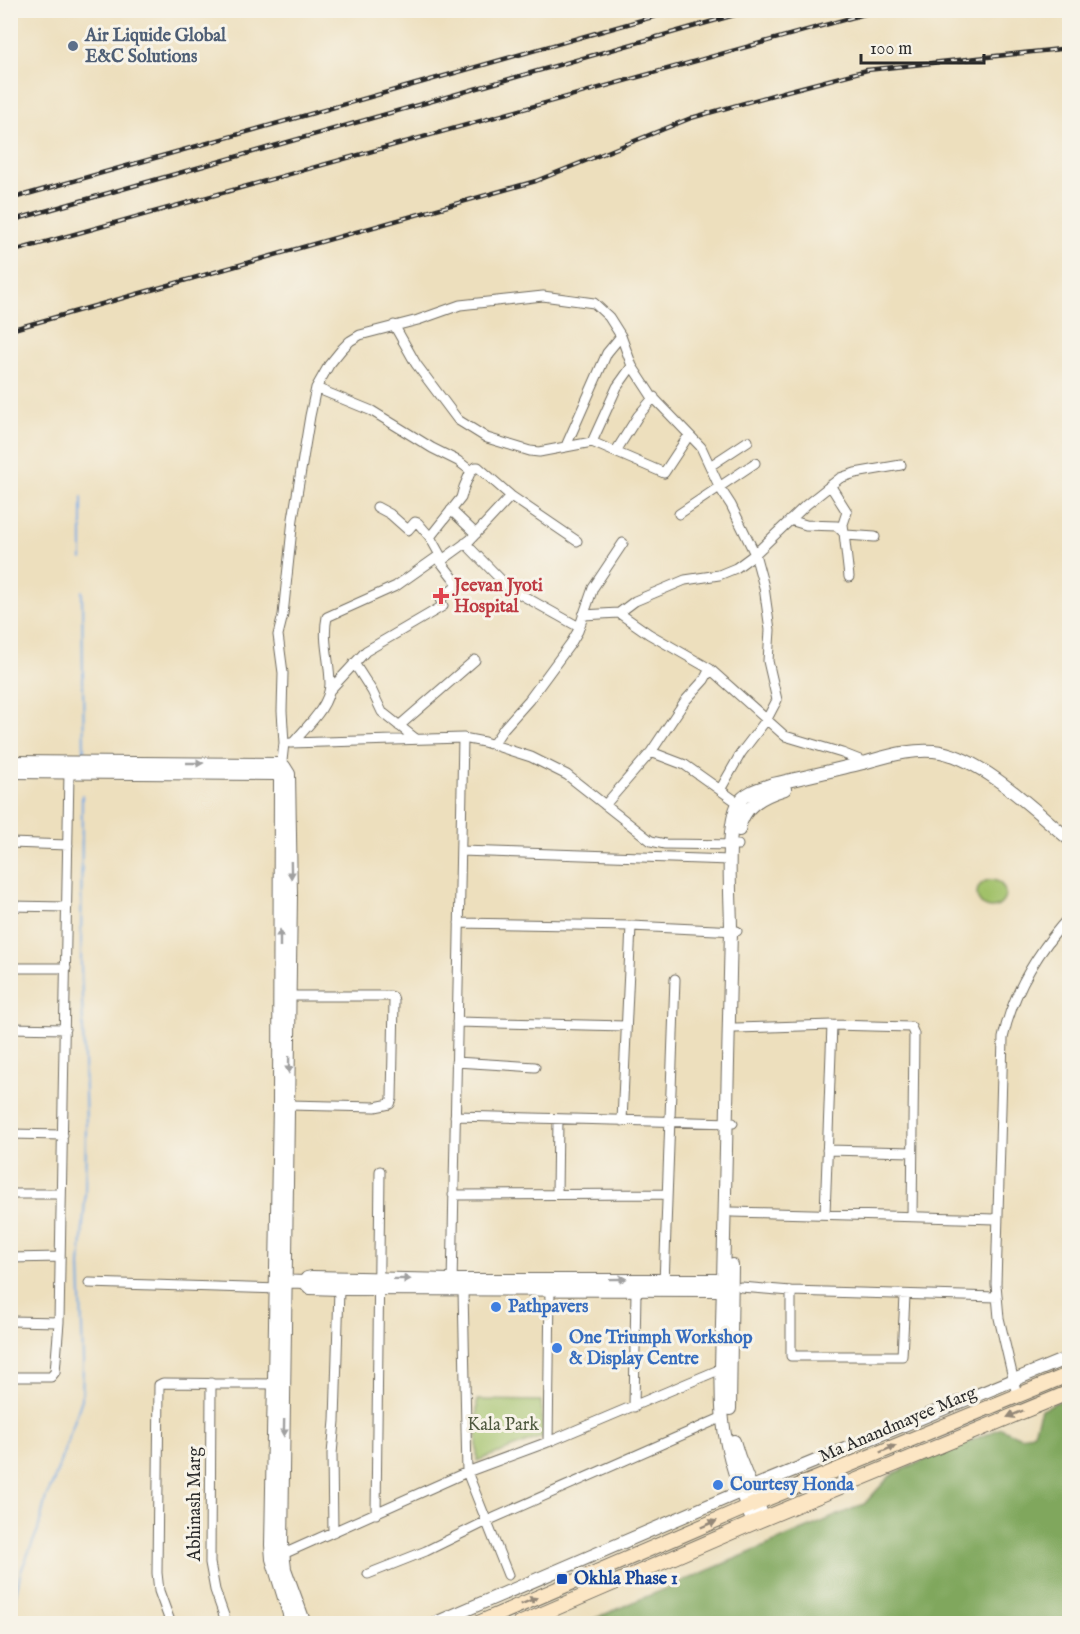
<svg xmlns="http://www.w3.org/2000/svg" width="1080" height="1634" font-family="'IM FELL English',serif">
  <rect width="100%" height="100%" fill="#f7f3e8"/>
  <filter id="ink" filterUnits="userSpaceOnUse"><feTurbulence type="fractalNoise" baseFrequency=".0167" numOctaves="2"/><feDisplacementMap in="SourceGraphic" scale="12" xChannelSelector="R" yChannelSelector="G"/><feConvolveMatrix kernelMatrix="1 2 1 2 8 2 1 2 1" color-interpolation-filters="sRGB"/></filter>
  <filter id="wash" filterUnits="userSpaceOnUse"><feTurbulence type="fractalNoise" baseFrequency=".008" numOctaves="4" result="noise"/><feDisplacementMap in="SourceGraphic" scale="24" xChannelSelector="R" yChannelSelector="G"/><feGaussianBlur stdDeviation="1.35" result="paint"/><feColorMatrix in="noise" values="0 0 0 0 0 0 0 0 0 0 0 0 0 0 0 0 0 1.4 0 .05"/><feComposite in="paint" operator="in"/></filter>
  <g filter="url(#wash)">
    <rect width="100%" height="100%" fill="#eddfbd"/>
    <path fill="#a1c169" stroke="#66764a" stroke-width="1.5" d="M977 894a14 14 0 1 1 28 0a14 14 0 1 1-28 0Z
      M477,1400L541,1401L544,1436L477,1461Z"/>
    <path fill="#80a75d" stroke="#566944" stroke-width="1.5" d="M1069,1397V1623L582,1624L864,1504L892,1474L1001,1428L1021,1437L1034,1432L1041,1409Z"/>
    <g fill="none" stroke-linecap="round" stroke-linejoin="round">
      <path stroke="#76aae3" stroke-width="2" d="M82,559V497
        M82,591L84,759
        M10,1617L21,1571L38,1530L46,1497L53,1483L82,1399L83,1362L80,1265L85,1200L86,1124L81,965L82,795"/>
    </g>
  </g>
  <g filter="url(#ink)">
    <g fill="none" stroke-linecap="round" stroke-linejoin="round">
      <defs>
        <path id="minor" d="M394,325L416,364L458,420L487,438L530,451L539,452L592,442L664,473L689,435
          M592,442L617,387L632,366
          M566,446L607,353L621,336
          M616,451L638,416L654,397
          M710,466L748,441
          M471,471L476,467H478L511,496L577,541
          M830,485L847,512L843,524L849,577
          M377,507L390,514L408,530L415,522L418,523L430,537
          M451,510L476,534
          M679,514L755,463
          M790,520L806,525L837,526L846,535L875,537
          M465,543L509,588L579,627
          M441,561L470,540L511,496
          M619,613L649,634L710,669L785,736L842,753L865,762
          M583,615L619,613L635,601L685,580L719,575L736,568L755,554L806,505L840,478L855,473L901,465
          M354,663L372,691L382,712L416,739
          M329,691L366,651L443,606L440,599L458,584L437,557
          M399,726L475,660
          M290,743L463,738L484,742L531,757L567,775L651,841L665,844L738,845
          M293,743C306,727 330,706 330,684C330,661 322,640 327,617L396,586L440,555L430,537L461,498L464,487L471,471L458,461L432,448L372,411L316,388
          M493,744L504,728L529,700L571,643L578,631L593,588L623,543
          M651,752L685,765L744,807
          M281,770L284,743L282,711L283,673L278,635L283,615L293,519L310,416L316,388L329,365L342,349L350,341L360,335L418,320L460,305L543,296L594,303L609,317L621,336L632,366L651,395L701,447L720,488L731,505L755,554L764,587L770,630L768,661L777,700L767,719L741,753L720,790
          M605,805L651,752L685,701L704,680L710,669
          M10,843L68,845
          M461,851L730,860
          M10,906L67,907
          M459,923L631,926L737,931
          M10,968H66
          M457,1022L626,1026
          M10,1028L65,1029
          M735,1028L832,1025L911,1027L914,1034L912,1216
          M456,1062L535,1067
          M289,1105L375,1107L390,1104L392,1099L394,1001L393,997L390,996H290
          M455,1116L733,1123
          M622,1121L631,926
          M10,1134L63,1135
          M827,1150L912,1152
          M10,1194H61
          M557,1194L558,1119
          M453,1195L667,1194
          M732,1212L996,1219
          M825,1214L832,1025
          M10,1258L60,1257
          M89,1283L281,1289
          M664,1284L675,979
          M452,1285L463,738
          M741,1287L791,1291L997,1297
          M463,1291L467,1472L508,1575
          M791,1291V1356H902L905,1296
          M10,1321L59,1322
          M10,1377H51L55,1372L59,1322L69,772
          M211,1383L210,1563L215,1590L227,1624
          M1017,1395L999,1318L996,1284L1003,1038C1013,992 1038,951 1070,916
          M634,1407L636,1290
          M548,1442L550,1289
          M376,1514L380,1171
          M333,1532L332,1454L335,1421L339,1289
          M279,1556L467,1472L548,1442L721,1369
          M368,1574L426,1551L487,1521L723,1417
          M171,1624L159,1591L157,1573L159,1385L163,1383L274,1384"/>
        <path id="tertiary" d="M10,762L278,764L284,766L289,774L291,895L282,1544L285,1569L305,1624
          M10,772L276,774L280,778L279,1104L271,1545L272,1559L292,1624
          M739,830C743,806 762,796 785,789
          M279,1281L304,1282L310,1288L339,1289L730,1290
          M304,1282L307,1278L312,1277L452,1280H730
          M730,1409L732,1265
          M734,1441L739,1457L764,1519
          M753,1523C740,1490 727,1457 723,1421C721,1404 722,1386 721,1369L731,930C731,902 725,826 738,804C744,792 761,788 773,784C802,778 830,771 859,764C885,757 914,747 941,752C985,761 1035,811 1070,840
          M433,1624L740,1492L1070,1357"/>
        <path id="secondary" d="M476,1624L747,1507L1070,1374
          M519,1624L753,1523L1070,1392"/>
      </defs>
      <use href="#minor" stroke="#6f6a5e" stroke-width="11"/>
      <use href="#tertiary" stroke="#6f6a5e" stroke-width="14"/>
      <use href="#secondary" stroke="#6f6a5e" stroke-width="16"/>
      <use href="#minor" stroke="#fff" stroke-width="9"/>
      <use href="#tertiary" stroke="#fff" stroke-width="12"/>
      <use href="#secondary" stroke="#fce6c4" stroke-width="14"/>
      <defs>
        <path id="rail" d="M10,199L677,10
          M10,221L752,10
          M10,252L879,10
          M10,330L536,181L691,118L787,91L867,70L1070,48"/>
      </defs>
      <use href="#rail" stroke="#2b2b2b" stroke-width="4.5"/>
      <use href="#rail" stroke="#f7f3e8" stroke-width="2" stroke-dasharray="7" stroke-linecap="butt"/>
    </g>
    <defs><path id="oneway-solid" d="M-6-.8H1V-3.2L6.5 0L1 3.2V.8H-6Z" transform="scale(1.5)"/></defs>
    <g fill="#a0a0a0">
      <use href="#oneway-solid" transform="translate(195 763)"/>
      <use href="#oneway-solid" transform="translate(291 870) rotate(89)"/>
      <use href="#oneway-solid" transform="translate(280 938) rotate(-90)"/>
      <use href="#oneway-solid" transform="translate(289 1065) rotate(91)"/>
      <use href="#oneway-solid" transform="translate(402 1279) rotate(1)"/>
      <use href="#oneway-solid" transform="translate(618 1279) rotate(-1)"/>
      <use href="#oneway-solid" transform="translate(284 1428) rotate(91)"/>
    </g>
    <g fill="#948878">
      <use href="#oneway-solid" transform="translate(1015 1414) rotate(157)"/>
      <use href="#oneway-solid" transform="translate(888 1449) rotate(-23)"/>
      <use href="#oneway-solid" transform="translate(709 1524) rotate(-23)"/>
      <use href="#oneway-solid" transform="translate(529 1601) rotate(-23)"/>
    </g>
  </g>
  <circle fill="#5c6f8a" stroke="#f7f3e8" stroke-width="2" cx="73" cy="46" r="6"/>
  <path fill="#e0444e" stroke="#f7f3e8" stroke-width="2" d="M438 587h6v6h6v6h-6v6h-6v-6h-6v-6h6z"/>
  <g fill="#3f7fe0" stroke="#f7f3e8" stroke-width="2">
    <circle cx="496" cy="1307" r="6"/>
    <circle cx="557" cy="1348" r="6"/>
    <circle cx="718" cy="1485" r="6"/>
  </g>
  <rect fill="#1a4fb4" stroke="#f7f3e8" stroke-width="2" x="556" y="1573" width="12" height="12" rx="3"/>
  <g text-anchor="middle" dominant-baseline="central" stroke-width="6" stroke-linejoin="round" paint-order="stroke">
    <g font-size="18" font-weight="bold" fill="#4e5e75" stroke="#f7f3e8" text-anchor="start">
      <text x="85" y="36">Air Liquide Global<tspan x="85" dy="21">E&amp;C Solutions</tspan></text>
    </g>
    <g font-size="18" font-weight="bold" fill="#be3a42" stroke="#f7f3e8" text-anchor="start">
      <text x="454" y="586">Jeevan Jyoti<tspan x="454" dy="21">Hospital</tspan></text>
    </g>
    <g font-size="18" font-weight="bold" fill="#366cbe" stroke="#f7f3e8" text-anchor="start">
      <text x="508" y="1307">Pathpavers</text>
      <text x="569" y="1338">One Triumph Workshop<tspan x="569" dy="21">&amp; Display Centre</tspan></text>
      <text x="730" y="1485">Courtesy Honda</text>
    </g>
    <g font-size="18" fill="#4e583e" stroke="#f7f3e8">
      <text x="503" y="1425">Kala Park</text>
    </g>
    <g font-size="18" fill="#2b2b2b" stroke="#f7f3e8">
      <text transform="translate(898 1425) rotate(-23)">Ma Anandmayee Marg</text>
      <text transform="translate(195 1504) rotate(-90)">Abhinash Marg</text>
    </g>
    <g font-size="18" font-weight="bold" fill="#164399" stroke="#f7f3e8" text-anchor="start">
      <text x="574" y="1579">Okhla Phase 1</text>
    </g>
  </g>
  <rect width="1080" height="1634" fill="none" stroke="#f7f3e8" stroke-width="36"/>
  <path d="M861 54v9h123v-9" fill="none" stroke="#2b2b2b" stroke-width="3"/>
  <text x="870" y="54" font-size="18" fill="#2b2b2b" stroke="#f7f3e8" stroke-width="4.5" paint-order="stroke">100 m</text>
</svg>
